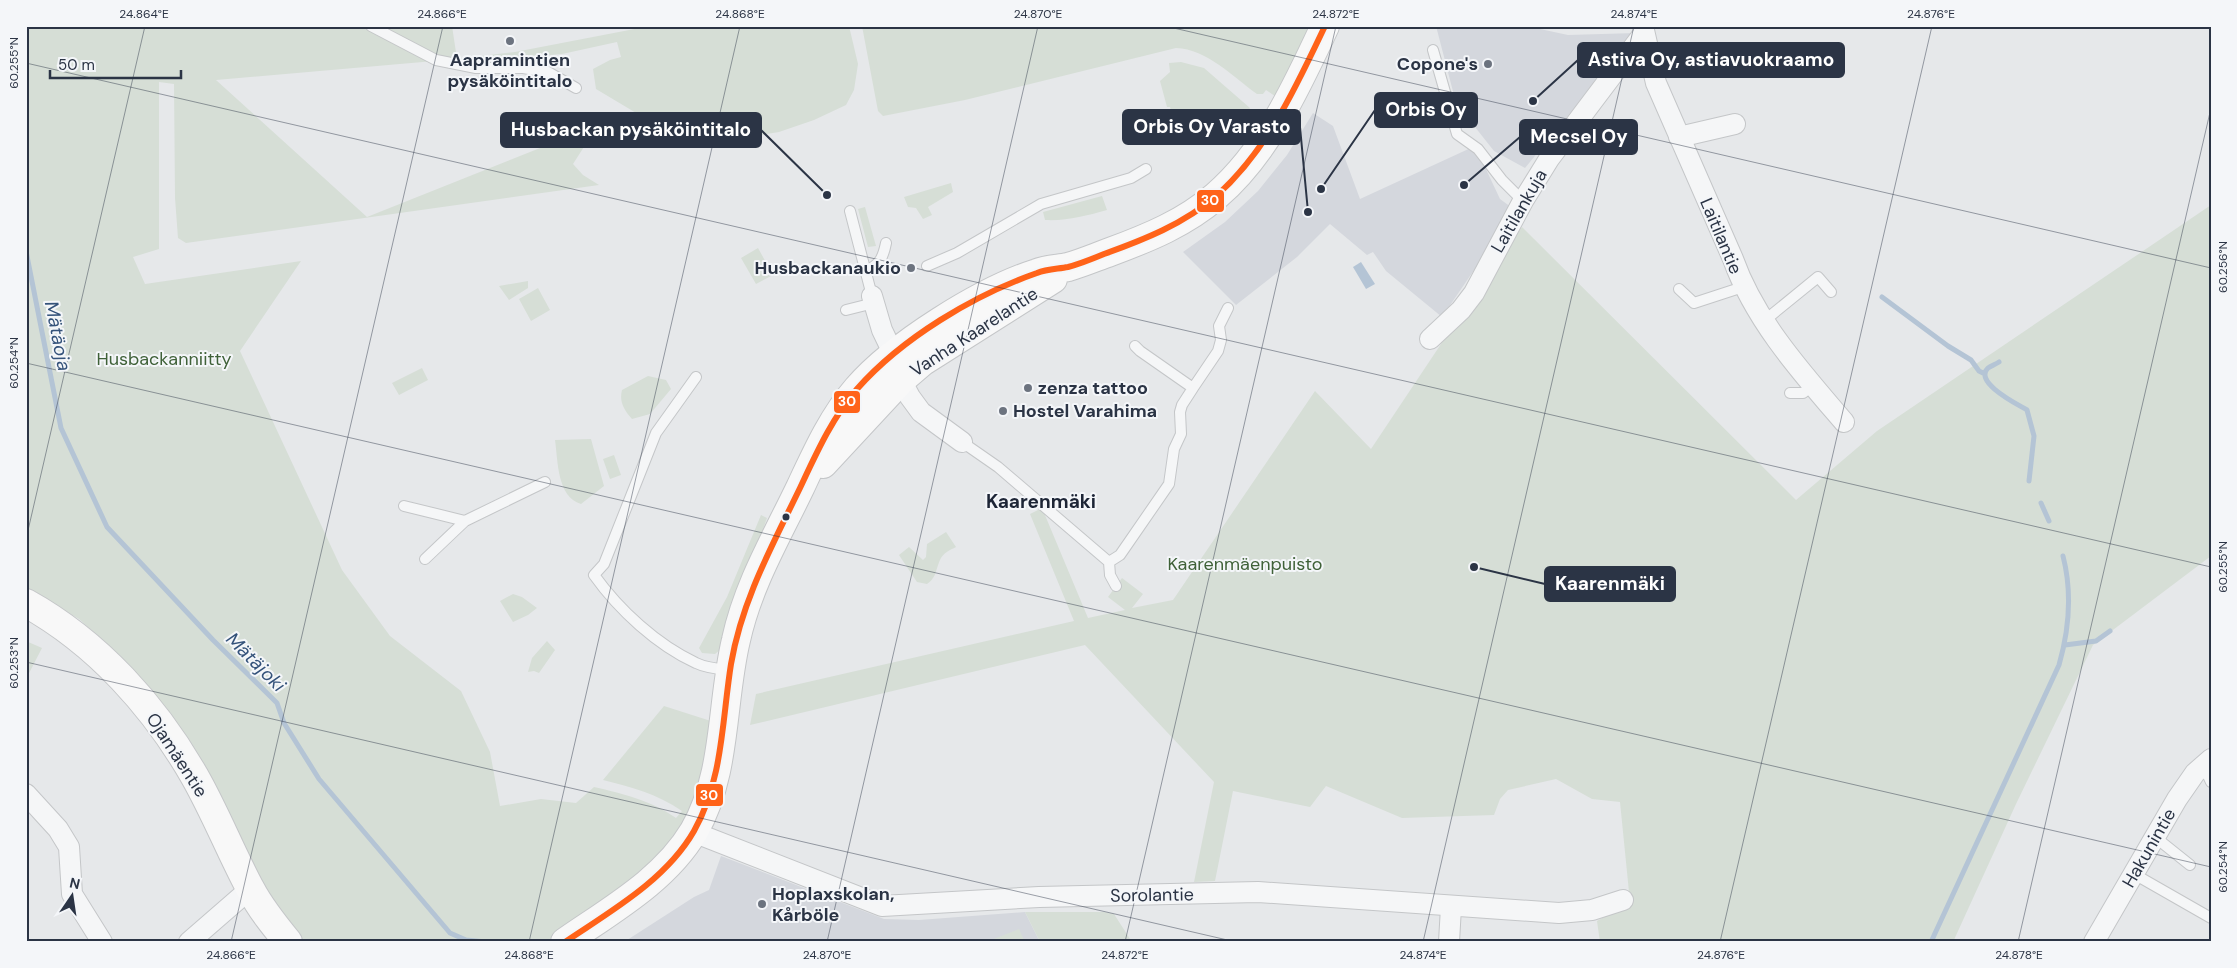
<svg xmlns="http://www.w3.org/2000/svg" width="2237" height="968" font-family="'DM Sans',sans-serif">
  <rect width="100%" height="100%" fill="#e6e8ea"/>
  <path fill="#d4d7dd" d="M1436,26H1526L1568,35L1636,33L1525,168L1494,151L1456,103Z
    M1313,113L1333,126L1360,199L1475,146L1500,199L1515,210L1442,317L1386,271L1373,252L1367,255L1330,224L1297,257L1236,305L1183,252L1225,222L1258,191L1287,155Z
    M721,856L884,919L919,920L1025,912L1040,942H624L694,897L709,890Z"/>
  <path fill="#d6ded6" d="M26,26H452L457,59L515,52L650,26H849L858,64L854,90L846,105L814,120L779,132L705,144L678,138L596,89L593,69L610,60L621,57L617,42L562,54L506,59H457L216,80L367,217L598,125L573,164L583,175L599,185L186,243L178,238L175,198L174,84L159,82V249L133,257L145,284L301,261L240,351L342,570L390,636L461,691L490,752L500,806L541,799L576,803L594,787C624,794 650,800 676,818L682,811C657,794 632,787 603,780L664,706L714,722L705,773L679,834L647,869L571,925L545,942H303L280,915L139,678L117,653L79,619L26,588Z
    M862,26H1313L1278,98L1266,90L1263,94H1257C1233,77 1207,49 1176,48L965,100L883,116L878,111Z
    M1181,62L1204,68L1250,108L1237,131L1211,141L1175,124L1170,107H1167L1160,81L1170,72L1169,63Z
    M951,183L953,192L928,207L932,215L923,219L916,208L908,207L904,197Z
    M1102,196L1107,210C1085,216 1068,221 1045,220L1043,212Z
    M2211,205V556L2093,645L2016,804L1953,942H1600L1597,921L1630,902L1620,802L1592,799L1556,779L1508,790L1500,799L1494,815L1402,818L1326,786L1310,807L1233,791L1215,881L1194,882L1214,782L1085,645L750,725L756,694L1074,621L1030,514L1042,508L1088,618L1125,610L1108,597L1122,578L1143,594L1132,608L1173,600L1315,391L1371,449L1453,326L1522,227L1796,500L1877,431Z
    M865,207L876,246L868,247L858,209Z
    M758,248L773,275L756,284L741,258Z
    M528,281V288L509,300L499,286Z
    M538,288L550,310L531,321L519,299Z
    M422,368L428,380L399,395L392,383Z
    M648,376L666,380L671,389L650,414L632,419C624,410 619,402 622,390Z
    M591,439L604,486L581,504C557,497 558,461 555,440Z
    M614,455L621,475L610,479L603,459Z
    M761,515L767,518L720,650L715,654L702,653L699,648L727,597Z
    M946,532L956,547C950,550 943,553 940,560C935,571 937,577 927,584L917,582L899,555L909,547L923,560L926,557L927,544Z
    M513,594L522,597L537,608L528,615L513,622L500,601Z
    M26,641L42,648L26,679Z
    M547,641L555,650L539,673L534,671L528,672L532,658Z
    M1025,912H1104L1114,914L1132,942H1040Z
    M1019,929L1025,942H986Z"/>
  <path fill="#b4c4d5" d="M1361,262L1375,284L1366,289L1353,267Z"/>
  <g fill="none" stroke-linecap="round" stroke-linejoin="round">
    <path stroke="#b4c4d5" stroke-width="5" d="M26,251L61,428L107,527L213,640L277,703L284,723L319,779L450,933L466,940L486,942
      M1882,297L1948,346L1971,360L1979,371L1985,374
      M1999,362C1996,364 1991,366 1988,368C1973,382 2017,404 2027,410L2034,436L2029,481
      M2041,503L2049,521
      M2065,645L2096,641L2110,631
      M1931,942L2059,665C2069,630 2072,591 2063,556"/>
    <defs>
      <path id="lane" d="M371,26L436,60L476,68H523L548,72L576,88
        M1433,50L1457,134L1478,149L1502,180L1523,201
        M850,211L872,296
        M927,266L957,253L1041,204L1131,178L1146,169
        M866,271C880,264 883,258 886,243
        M1679,289L1694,303L1743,287
        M846,310L874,303
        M1764,321L1818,277L1831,292
        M696,377L656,433L604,564L594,575C619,610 657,645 696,663C706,668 718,669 729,670
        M1193,388L1218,351L1221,340L1219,326L1228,308
        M1790,393H1803L1813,385
        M962,442L998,467L1109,562L1110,575L1116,586
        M404,506L465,521
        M425,559L465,521L545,482
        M1109,562L1120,555L1169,484L1174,449L1181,434L1180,412L1182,405L1193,388L1140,351L1135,346
        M2203,765L2211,782
        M2155,837L2190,865
        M2134,874L2211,918"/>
      <path id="street" d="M1643,26L1656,83L1733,259C1755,321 1802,373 1844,422
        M1679,137L1735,124
        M872,296L882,330L894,355L901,380L910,397L921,412L962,442
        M1430,339L1461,310L1474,293L1523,201L1549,159L1644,33
        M26,794L58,829L69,847L72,894L102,942
        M693,832L882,906L1039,897L1258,892L1559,913L1592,910L1623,900
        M189,942L250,889
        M1449,942L1451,907
        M2094,942L2177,799L2195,773L2211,759"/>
      <path id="secondary" d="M823,464L901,380L922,362L1053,279
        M26,603C98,643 155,707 195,777C216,814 231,853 251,890C261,909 274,925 288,942
        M565,942C611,910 665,880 694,831C727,774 721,702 736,640C748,585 776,538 800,488C816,454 832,418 857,389C895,345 981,291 1037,273C1047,269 1058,269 1068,267C1082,263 1096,257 1110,252C1148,238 1185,223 1216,196C1267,152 1297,86 1325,26"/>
    </defs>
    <use href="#lane" stroke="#c4c6c8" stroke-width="12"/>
    <use href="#street" stroke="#c4c6c8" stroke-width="22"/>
    <use href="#secondary" stroke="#c4c6c8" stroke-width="30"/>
    <use href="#lane" stroke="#f5f6f7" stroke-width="10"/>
    <use href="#street" stroke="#f5f6f7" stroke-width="20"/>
    <use href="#secondary" stroke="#f8f8f8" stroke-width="28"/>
    <defs>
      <path id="bus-1" d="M565,942C611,911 666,880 694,831C723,780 722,720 731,664C742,600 772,546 800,488C816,454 832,418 857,389C902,338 974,295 1037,273C1047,269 1058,269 1068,267C1080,264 1092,259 1104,254C1143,240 1184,224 1216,196C1267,151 1296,87 1325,26"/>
    </defs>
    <use href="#bus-1" stroke="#f4f6f9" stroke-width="10"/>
    <use href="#bus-1" stroke="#ff6319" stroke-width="6"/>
  </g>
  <path fill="none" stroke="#2b3445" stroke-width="1" stroke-opacity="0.45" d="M1165,26L2211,268M26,63L2211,567M26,363L2211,867M26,539L145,26M26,662L1236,942M231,942L443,26M529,942L740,26M827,942L1038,26M1125,942L1336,26M1423,942L1634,26M1720,942L1932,26M2018,942L2211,108"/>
  <g fill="#6c737f" stroke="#f4f6f9" stroke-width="2">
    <circle cx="510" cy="41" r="5"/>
    <circle cx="1488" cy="64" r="5"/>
    <circle cx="911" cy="268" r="5"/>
    <circle cx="1028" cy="388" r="5"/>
    <circle cx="1003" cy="411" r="5"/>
    <circle cx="762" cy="904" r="5"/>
  </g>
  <circle fill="#2b3445" stroke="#f4f6f9" stroke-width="2" cx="786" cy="517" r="4.5"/>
  <g text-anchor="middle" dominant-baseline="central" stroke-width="4" stroke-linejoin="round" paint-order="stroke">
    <g font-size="18" font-weight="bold" fill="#2b3445" stroke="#f4f6f9" text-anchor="start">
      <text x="510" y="60" text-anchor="middle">Aapramintien<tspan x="510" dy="21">pysäköintitalo</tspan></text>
      <text x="1478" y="64" text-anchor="end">Copone's</text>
      <text x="901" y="268" text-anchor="end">Husbackanaukio</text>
      <text x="1038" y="388">zenza tattoo</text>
      <text x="1013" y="411">Hostel Varahima</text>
      <text x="772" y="894">Hoplaxskolan,<tspan x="772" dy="21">Kårböle</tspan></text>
    </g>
    <g font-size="18" fill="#2b3445" stroke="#f4f6f9">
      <text transform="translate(1519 211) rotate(-60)">Laitilankuja</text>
      <text transform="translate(1721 236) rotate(67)">Laitilantie</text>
      <text transform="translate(974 332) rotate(-33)">Vanha Kaarelantie</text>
      <text transform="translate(177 755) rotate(57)">Ojamäentie</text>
      <text transform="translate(2149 848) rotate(-60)">Hakunintie</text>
      <text transform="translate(1152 895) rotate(-1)">Sorolantie</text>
    </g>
    <g font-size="18" fill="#3f6138" stroke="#f4f6f9">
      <text x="164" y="359">Husbackanniitty</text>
      <text x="1245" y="564">Kaarenmäenpuisto</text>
    </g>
    <g font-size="19" font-style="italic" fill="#34527a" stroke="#f4f6f9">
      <text transform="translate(58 336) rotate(79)">Mätäoja</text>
      <text transform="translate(256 662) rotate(45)">Mätäjoki</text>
    </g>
    <g font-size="19" font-weight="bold" fill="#1d2536" stroke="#f4f6f9">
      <text x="1041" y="501">Kaarenmäki</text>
    </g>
  </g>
  <path fill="none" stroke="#2b3445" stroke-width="2" d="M1533 101L1578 60M1321 189L1375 110M1308 212L1300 127M827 195L761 130M1464 185L1520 137M1474 567L1545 584"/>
  <g fill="#2b3445" stroke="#f4f6f9" stroke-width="2">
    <circle cx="1533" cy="101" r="5"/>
    <circle cx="1321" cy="189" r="5"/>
    <circle cx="1308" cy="212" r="5"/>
    <circle cx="827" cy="195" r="5"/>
    <circle cx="1464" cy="185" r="5"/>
    <circle cx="1474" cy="567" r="5"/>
  </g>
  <g fill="#2b3445" stroke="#2b3445" stroke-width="2">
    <rect x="1578" y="43" width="266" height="34" rx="5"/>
    <rect x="1375" y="93" width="102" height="34" rx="5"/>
    <rect x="1123" y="110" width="177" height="34" rx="5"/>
    <rect x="501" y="113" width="260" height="34" rx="5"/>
    <rect x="1520" y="120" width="117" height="34" rx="5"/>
    <rect x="1545" y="567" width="130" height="34" rx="5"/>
  </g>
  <g font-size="19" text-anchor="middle" font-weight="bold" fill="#fff">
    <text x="1711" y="66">Astiva Oy, astiavuokraamo</text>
    <text x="1426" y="116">Orbis Oy</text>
    <text x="1212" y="133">Orbis Oy Varasto</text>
    <text x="631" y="136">Husbackan pysäköintitalo</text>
    <text x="1579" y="143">Mecsel Oy</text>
    <text x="1610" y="590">Kaarenmäki</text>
  </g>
  <g stroke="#f4f6f9" stroke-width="2">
    <rect x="1196" y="189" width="29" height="24" rx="5" fill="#ff6319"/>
    <rect x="833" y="390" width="28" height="24" rx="5" fill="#ff6319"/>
    <rect x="695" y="783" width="29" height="24" rx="5" fill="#ff6319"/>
  </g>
  <g font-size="14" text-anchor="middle" font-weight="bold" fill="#fff">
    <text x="1210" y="205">30</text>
    <text x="847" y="406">30</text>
    <text x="709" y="800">30</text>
  </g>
  <rect width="2237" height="968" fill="none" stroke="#f4f6f9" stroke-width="55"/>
  <g transform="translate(72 896) rotate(13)" stroke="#f4f6f9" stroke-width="4" paint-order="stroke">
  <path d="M0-4L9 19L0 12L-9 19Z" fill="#2b3445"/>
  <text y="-8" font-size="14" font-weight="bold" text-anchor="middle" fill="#2b3445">N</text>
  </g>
  <path d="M50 70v8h131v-8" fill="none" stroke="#2b3445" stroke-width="2.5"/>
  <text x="58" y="70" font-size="15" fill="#2b3445" stroke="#f4f6f9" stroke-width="4" paint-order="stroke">50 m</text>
  <rect x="28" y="28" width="2182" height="912" fill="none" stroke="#2b3445" stroke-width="2"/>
  <g font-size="12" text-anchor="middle" fill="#2b3445">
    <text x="144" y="18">24.864°E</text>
    <text x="442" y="18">24.866°E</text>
    <text x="740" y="18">24.868°E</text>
    <text x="1038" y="18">24.870°E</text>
    <text x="1336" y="18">24.872°E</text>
    <text x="1634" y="18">24.874°E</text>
    <text x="1931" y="18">24.876°E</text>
    <text transform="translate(14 63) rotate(-90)" y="4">60.255°N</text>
    <text transform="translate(2223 267) rotate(-90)" y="4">60.256°N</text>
    <text transform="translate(14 363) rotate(-90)" y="4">60.254°N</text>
    <text transform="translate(2223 567) rotate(-90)" y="4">60.255°N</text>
    <text transform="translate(14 663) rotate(-90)" y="4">60.253°N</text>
    <text transform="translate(2223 867) rotate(-90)" y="4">60.254°N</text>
    <text x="231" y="959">24.866°E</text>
    <text x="529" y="959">24.868°E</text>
    <text x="827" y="959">24.870°E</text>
    <text x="1125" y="959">24.872°E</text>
    <text x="1423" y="959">24.874°E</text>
    <text x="1721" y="959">24.876°E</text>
    <text x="2019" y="959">24.878°E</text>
  </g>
</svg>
